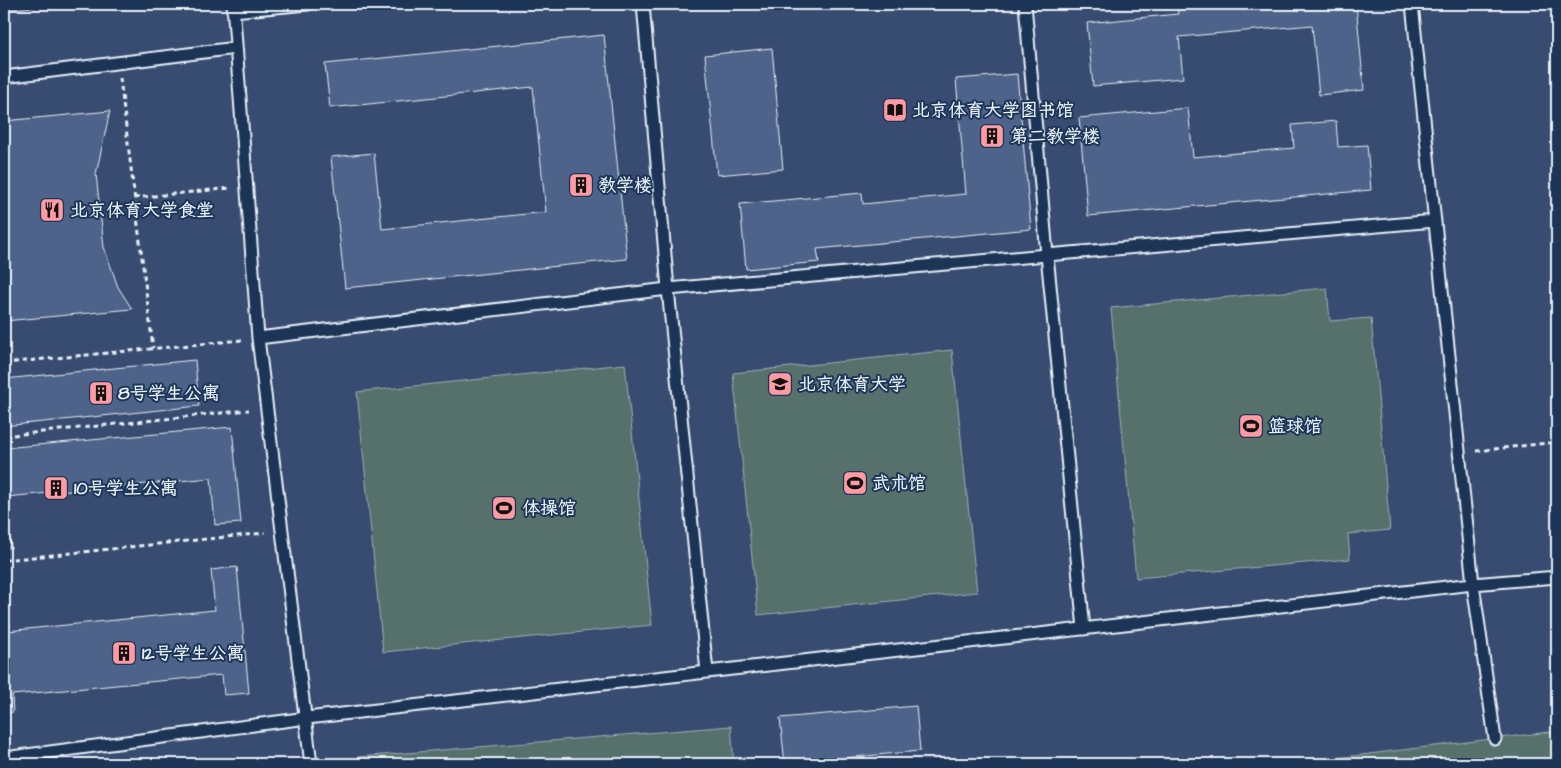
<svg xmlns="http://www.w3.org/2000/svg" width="1561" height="768" font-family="'Architects Daughter','LXGW WenKai TC',sans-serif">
  <rect width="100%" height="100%" fill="#273e61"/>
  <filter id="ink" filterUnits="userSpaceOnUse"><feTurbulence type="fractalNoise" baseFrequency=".02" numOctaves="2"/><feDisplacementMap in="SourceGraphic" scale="10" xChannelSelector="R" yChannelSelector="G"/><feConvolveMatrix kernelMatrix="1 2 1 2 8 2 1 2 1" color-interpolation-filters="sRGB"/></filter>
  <g filter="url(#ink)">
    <path fill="#374c70" d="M4,4H1557V764H4Z"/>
    <path fill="#576f6c" stroke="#a0b0b2" d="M1327,288L1330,321L1371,318L1390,530L1348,534L1350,559L1136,578L1111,308Z
      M952,350L977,592L758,615L733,373Z
      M625,364L652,625L383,652L357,392Z
      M731,726L734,764H359L358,757Z
      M1557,731V764H1312V761Z"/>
    <path fill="#4e638a" stroke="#e8f1f8" d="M4,4H61L4,10Z
      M1177,4H1356L1364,90L1319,95L1312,25L1179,37L1183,78L1093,86L1087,23L1178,14Z
      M604,35L627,259L345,288L331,157L374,153L382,229L546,212L533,87L330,108L325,64Z
      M772,48L783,169L717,175L705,55Z
      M1017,74L1031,229L817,249L819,262L746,269L740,204L862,193L863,204L966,194L956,79Z
      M1188,108L1193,157L1294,148L1292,125L1336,121L1338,147L1367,145L1371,190L1088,216L1079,118Z
      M110,111L96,174L104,247L118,287L132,309L4,321V121Z
      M195,360L199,406L4,426V379Z
      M232,427L241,523L215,525L211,478L6,497L11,548H4V448Z
      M237,567L249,693L224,695L222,675L12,695L13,712L4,713V596L7,631L215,610L211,570Z
      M916,706L920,751L811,761V764H785L780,718Z"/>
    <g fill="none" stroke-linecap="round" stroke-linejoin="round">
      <defs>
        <path id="lane" d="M233,4L258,338L311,764
          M643,4L668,289L707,672
          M1412,4L1473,584L1495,739
          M233,11L308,4
          M4,77L236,48
          M258,338L668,289L1047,255L1025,4
          M1084,629L1047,255L1435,221
          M4,758L307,718L1473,584L1557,577"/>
      </defs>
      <use href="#lane" stroke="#e8f1f8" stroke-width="15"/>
      <path stroke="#e8f1f8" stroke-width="3" stroke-dasharray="5 4" stroke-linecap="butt" d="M120,78L153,348
        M134,198L231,188
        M4,363L242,340
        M4,436L249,410
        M1476,451L1557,442
        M4,560L265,533"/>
      <use href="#lane" stroke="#1d3557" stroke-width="11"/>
    </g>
  </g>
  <defs>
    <symbol id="library-square" viewBox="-11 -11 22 22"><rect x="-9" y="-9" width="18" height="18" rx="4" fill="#ff9aa2" stroke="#1d3557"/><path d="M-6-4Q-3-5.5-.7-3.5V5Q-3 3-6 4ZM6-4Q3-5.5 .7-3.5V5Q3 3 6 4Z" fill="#111"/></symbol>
    <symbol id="building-square" viewBox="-11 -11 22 22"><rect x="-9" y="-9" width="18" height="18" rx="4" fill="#ff9aa2" stroke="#1d3557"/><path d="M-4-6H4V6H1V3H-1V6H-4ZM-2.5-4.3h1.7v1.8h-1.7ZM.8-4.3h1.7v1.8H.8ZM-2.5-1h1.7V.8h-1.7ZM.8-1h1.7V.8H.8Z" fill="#111"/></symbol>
    <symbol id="restaurant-square" viewBox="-11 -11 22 22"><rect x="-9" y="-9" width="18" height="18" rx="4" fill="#ff9aa2" stroke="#1d3557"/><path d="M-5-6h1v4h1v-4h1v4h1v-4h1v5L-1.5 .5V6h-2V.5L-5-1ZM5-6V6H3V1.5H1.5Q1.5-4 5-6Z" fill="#111"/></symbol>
    <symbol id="university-square" viewBox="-11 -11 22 22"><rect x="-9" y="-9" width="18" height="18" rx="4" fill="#ff9aa2" stroke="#1d3557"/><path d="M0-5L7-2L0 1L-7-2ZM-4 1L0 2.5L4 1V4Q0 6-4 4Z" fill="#111"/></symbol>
    <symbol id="stadium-square" viewBox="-11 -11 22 22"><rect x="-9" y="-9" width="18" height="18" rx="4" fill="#ff9aa2" stroke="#1d3557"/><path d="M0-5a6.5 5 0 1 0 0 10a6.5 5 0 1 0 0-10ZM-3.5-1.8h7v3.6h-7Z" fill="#111"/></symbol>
  </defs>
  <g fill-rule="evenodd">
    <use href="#library-square" x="881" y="96" width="28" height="28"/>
    <use href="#building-square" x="978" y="122" width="28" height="28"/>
    <use href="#building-square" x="567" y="171" width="28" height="28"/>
    <use href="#restaurant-square" x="38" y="196" width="28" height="28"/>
    <use href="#university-square" x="766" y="370" width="28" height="28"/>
    <use href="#building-square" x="87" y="379" width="28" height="28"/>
    <use href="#stadium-square" x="1237" y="412" width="28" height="28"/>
    <use href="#stadium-square" x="841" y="469" width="28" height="28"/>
    <use href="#building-square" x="42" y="474" width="28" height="28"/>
    <use href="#stadium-square" x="490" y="494" width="28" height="28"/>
    <use href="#building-square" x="110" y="639" width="28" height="28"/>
  </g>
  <g text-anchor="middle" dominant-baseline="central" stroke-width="4" stroke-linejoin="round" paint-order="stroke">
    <g font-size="18" font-weight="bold" fill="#e8f1f8" stroke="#1d3557" text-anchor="start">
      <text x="912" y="110">北京体育大学图书馆</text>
      <text x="1010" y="136">第二教学楼</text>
      <text x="598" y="185">教学楼</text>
      <text x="70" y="210">北京体育大学食堂</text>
      <text x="798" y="384">北京体育大学</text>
      <text x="118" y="393">8号学生公寓</text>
      <text x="1268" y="426">篮球馆</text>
      <text x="872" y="483">武术馆</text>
      <text x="74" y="488">10号学生公寓</text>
      <text x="522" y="508">体操馆</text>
      <text x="142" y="653">12号学生公寓</text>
    </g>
  </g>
  <rect width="1561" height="768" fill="none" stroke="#1d3557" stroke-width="20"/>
  <rect x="10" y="10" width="1541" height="748" fill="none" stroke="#e8f1f8" stroke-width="2" filter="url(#ink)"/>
</svg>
